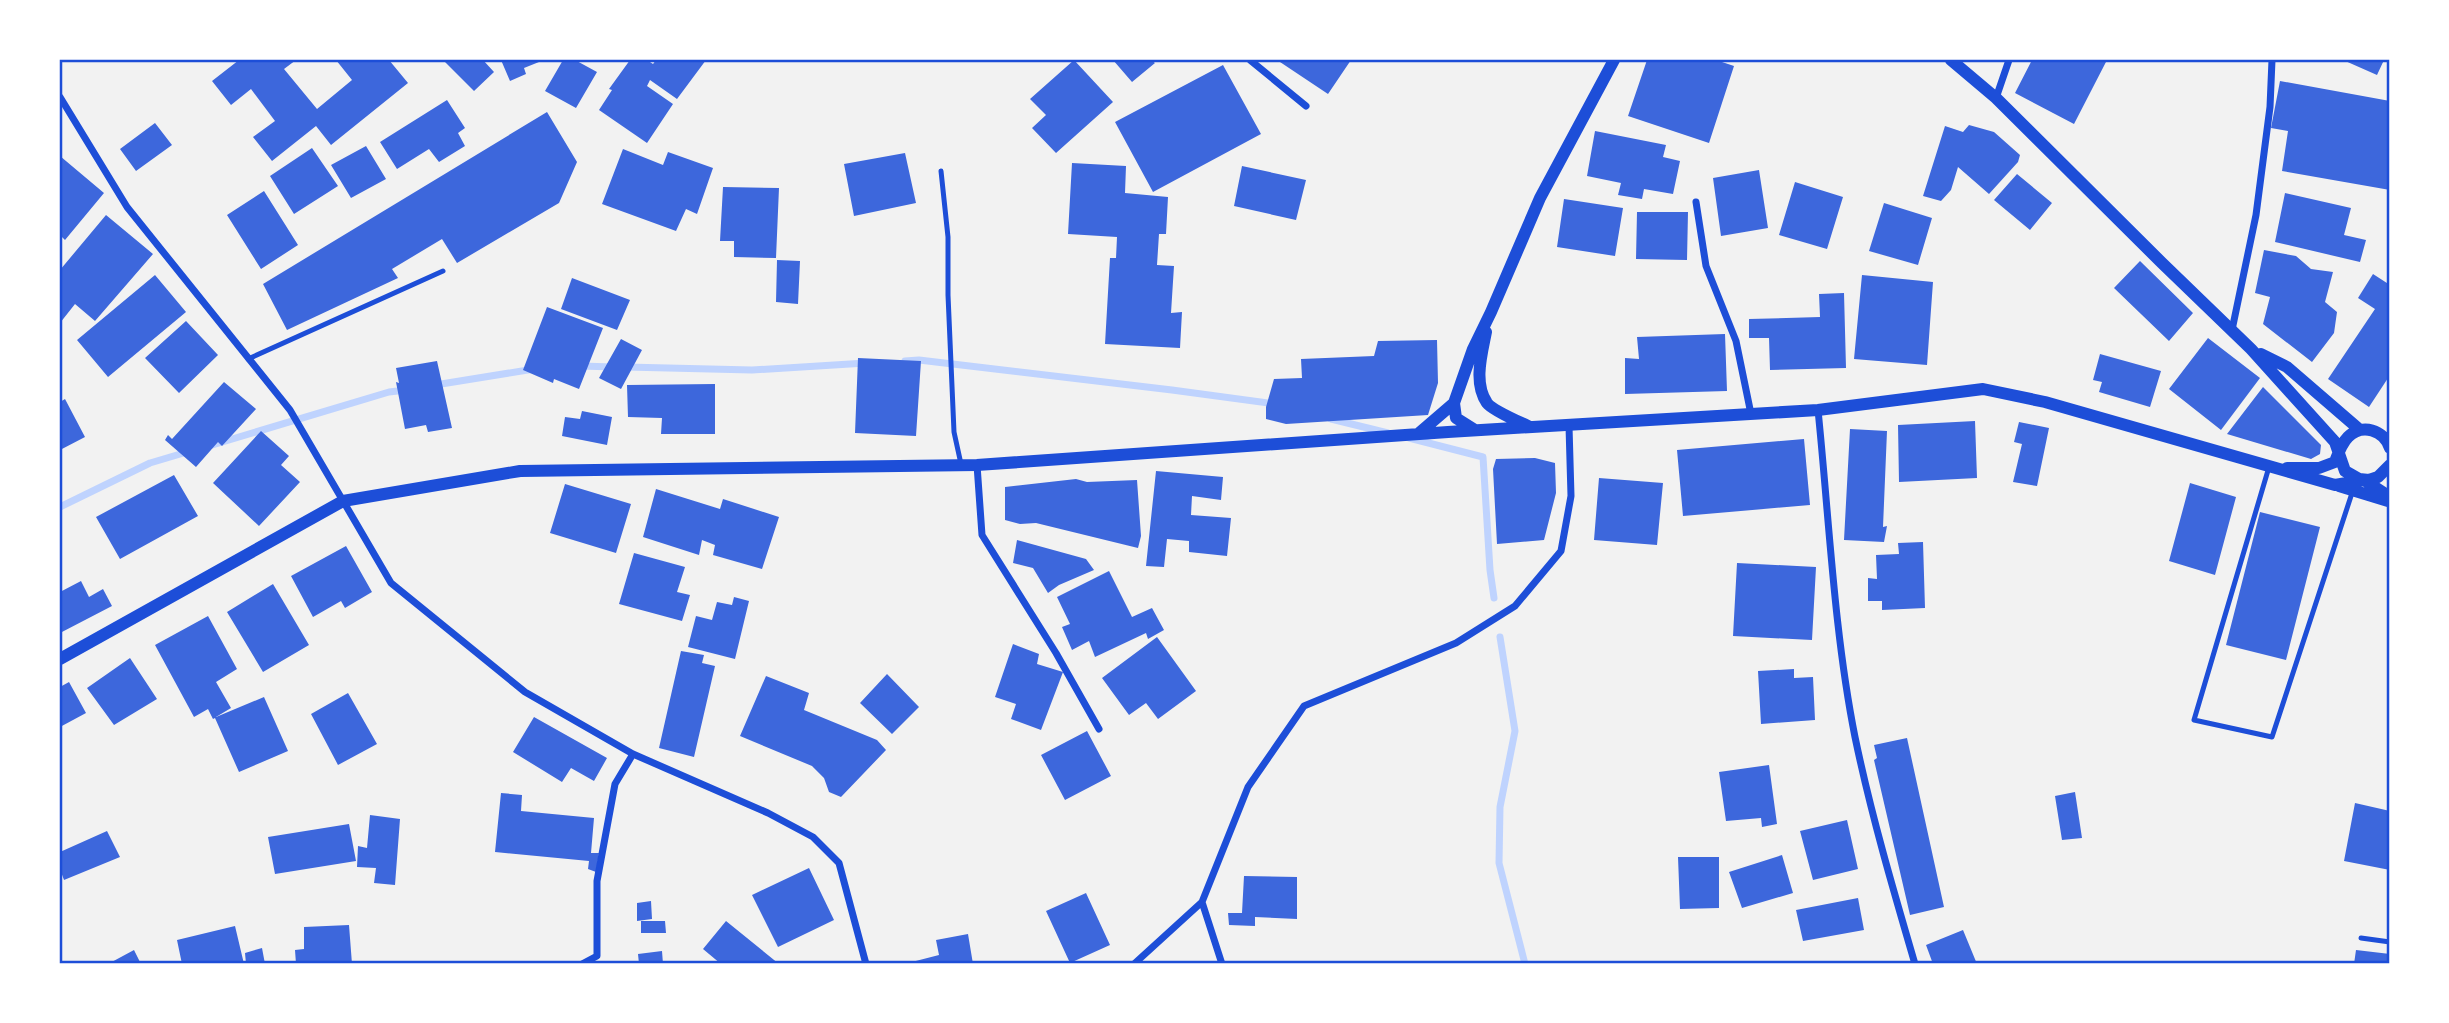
<svg xmlns="http://www.w3.org/2000/svg" width="2449" height="1023" font-family="Literata,serif">
  <rect width="100%" height="100%" fill="#f2f2f2"/>
  <g fill="none" stroke-linecap="round" stroke-linejoin="round">
    <path stroke="#bfd3fe" stroke-width="7" d="M905,361L919,360L1172,390L1276,404
      M580,366L614,367
      M626,367L752,370L866,363
      M435,385L534,369
      M1331,419L1388,433
      M1409,438L1483,457L1490,570L1494,598
      M209,446L389,392L406,390
      M60,507L150,463L187,452
      M1500,637L1515,731L1500,807L1499,863L1525,964"/>
  </g>
  <path fill="#3d67dc" d="M239,60H296L284,69L317,109L352,80L336,60H389L408,83L331,145L316,126L272,161L253,137L275,121L251,89L231,105L212,81Z
    M443,60H483L494,72L474,91Z
    M501,60H544L524,68L526,74L510,81Z
    M563,60H575L597,72L576,108L545,91Z
    M630,60H647L653,64L656,60H706L677,99L650,80L647,86L673,104L647,143L599,110L612,90L609,89Z
    M1074,60L1113,102L1056,153L1032,128L1046,115L1030,99Z
    M1113,60H1151L1155,63L1132,82Z
    M1277,60H1351L1328,94Z
    M1647,60H1716L1734,66L1709,143L1628,116Z
    M2032,60H2107L2074,124L2015,93Z
    M2343,60H2384L2377,75Z
    M1223,65L1261,134L1153,192L1115,122Z
    M2280,81L2390,101V190L2282,171L2288,131L2271,128Z
    M447,100L465,128L458,133L465,146L439,162L429,149L397,169L380,142Z
    M547,112L577,162L559,203L457,263L442,239L392,269L398,278L287,330L263,284Z
    M155,123L172,145L136,171L120,149Z
    M1969,125L1994,132L2020,155L2018,162L1989,194L1958,167L1951,190L1941,201L1923,196L1945,126L1963,132Z
    M1595,131L1666,145L1663,157L1680,161L1673,194L1644,189L1642,199L1618,195L1621,183L1587,176Z
    M366,146L386,179L351,198L331,165Z
    M312,148L338,186L294,214L270,176Z
    M623,149L663,165L668,152L713,168L697,214L686,209L676,231L602,204Z
    M905,153L916,203L854,216L844,164Z
    M60,156L104,193L65,240L60,235Z
    M1072,163L1126,166L1125,193L1168,197L1166,234H1159L1157,265L1174,266L1171,313L1182,312L1180,348L1105,344L1110,258H1116L1117,237L1068,234Z
    M1242,166L1306,180L1296,220L1234,206Z
    M1759,170L1768,228L1721,236L1713,178Z
    M2017,174L2052,203L2030,230L1994,200Z
    M1795,182L1843,197L1827,249L1779,235Z
    M723,187L779,188L776,258L734,257V241H720Z
    M264,191L298,245L261,269L227,215Z
    M2285,193L2351,208L2344,235L2366,240L2360,262L2275,242Z
    M1564,199L1623,208L1615,256L1557,247Z
    M1884,203L1932,218L1918,265L1869,251Z
    M1637,212H1688L1687,260L1636,259Z
    M106,215L153,254L95,321L75,304L60,323V270Z
    M2264,250L2296,256L2311,269L2333,272L2325,302L2337,312L2334,333L2312,362L2263,324L2270,297L2255,293Z
    M777,260L800,261L798,304L776,302Z
    M2140,261L2193,313L2169,341L2114,288Z
    M2373,274L2390,285V375L2369,407L2328,379L2375,309L2358,298Z
    M155,275L186,312L108,377L77,340Z
    M1862,275L1933,282L1927,365L1854,359Z
    M572,278L630,300L617,330L561,309Z
    M1844,293L1846,368L1770,370L1769,338H1749V319L1820,317L1819,294Z
    M547,307L603,328L579,389L554,379L553,383L523,370Z
    M186,321L218,355L179,393L145,358Z
    M1725,334L1727,391L1625,394V358L1639,359L1637,337Z
    M2208,338L2260,378L2221,430L2169,389Z
    M621,339L642,350L621,389L599,378Z
    M1437,340L1438,383L1428,415L1286,424L1266,419V407L1274,379L1302,378L1301,359L1374,356L1378,341Z
    M2100,354L2161,371L2150,407L2099,392L2102,382L2093,380Z
    M858,358L921,361L916,436L855,433Z
    M437,361L452,428L428,432L426,425L405,429L396,382L399,383L396,368Z
    M224,382L256,409L222,446L218,442L196,467L165,440L168,435L172,439Z
    M715,384V434H661L662,418L628,417L627,385Z
    M2263,387L2321,445L2320,454L2311,459L2227,434Z
    M65,399L85,437L60,450V402Z
    M582,411L612,417L607,445L562,436L565,417L580,419Z
    M1975,421L1977,478L1899,482L1898,425Z
    M2019,422L2049,428L2037,486L2013,482L2022,444L2014,442Z
    M1850,429L1887,431L1883,527L1887,526L1884,542L1844,540Z
    M261,431L289,456L281,465L300,482L259,526L213,483Z
    M1804,439L1810,505L1683,516L1677,450Z
    M1535,458L1555,463L1556,493L1544,540L1497,544L1493,469L1496,459Z
    M1156,471L1223,477L1221,500L1192,496L1191,515L1231,518L1227,556L1189,552V541L1167,539L1164,567L1146,566Z
    M174,475L198,516L120,559L96,517Z
    M1599,478L1663,483L1657,545L1594,540Z
    M1076,479L1087,482L1137,480L1141,536L1138,548L1036,523L1020,524L1005,520V487Z
    M2190,483L2236,497L2215,575L2169,561Z
    M565,484L631,504L616,553L550,533Z
    M656,489L720,509L723,499L779,517L762,569L713,555L715,545L702,540L699,555L643,537Z
    M2260,512L2320,527L2286,660L2226,645Z
    M1017,540L1086,559L1094,570L1059,585L1048,593L1033,568L1013,563Z
    M1923,542L1925,608L1882,610V601H1868V578L1877,579L1876,555L1899,554L1898,543Z
    M346,546L372,592L345,608L341,601L313,617L291,576Z
    M634,553L685,567L677,592L690,595L682,621L619,604Z
    M1737,563L1816,567L1812,640L1733,636Z
    M1109,571L1132,617L1152,608L1164,630L1148,639L1146,633L1095,657L1089,641L1072,650L1062,627L1070,624L1057,597Z
    M81,581L89,597L103,589L112,606L60,633V592Z
    M273,584L309,645L263,672L227,612Z
    M734,597L749,601L735,659L688,647L696,616L712,620L717,602L732,605Z
    M208,616L237,669L216,682L231,708L216,717L264,697L288,751L239,772L215,718L213,719L208,709L194,717L155,645Z
    M1157,637L1196,691L1158,719L1146,703L1129,715L1102,678Z
    M1013,644L1039,654L1037,664L1063,672L1041,730L1011,719L1016,704L995,697Z
    M681,651L704,655L702,663L715,666L694,757L659,748Z
    M130,658L157,699L114,725L87,688Z
    M1794,669V678L1813,677L1815,720L1761,724L1758,671Z
    M887,674L919,707L892,734L860,703Z
    M766,676L809,693L804,710L877,740L886,750L841,797L829,792L824,778L812,766L740,736Z
    M69,682L86,713L60,727V687Z
    M348,693L377,744L338,765L311,714Z
    M534,717L607,758L594,781L571,768L562,782L513,752Z
    M1087,731L1111,776L1065,800L1041,755Z
    M1907,738L1944,907L1910,915L1874,760L1877,758L1874,745Z
    M1769,765L1777,824L1762,827L1761,818L1726,821L1719,772Z
    M2075,792L2082,838L2062,840L2055,796Z
    M501,793L522,795L521,811L594,818L591,853H599L596,872L588,869L589,861L495,852Z
    M2355,803L2390,811V870L2344,861Z
    M370,815L400,819L395,885L374,883L376,868L357,867L358,846L367,848Z
    M1847,820L1858,869L1813,880L1800,831Z
    M349,824L356,861L275,874L268,837Z
    M107,831L120,857L64,880L60,869V852Z
    M1782,855L1793,893L1742,908L1729,872Z
    M1678,857H1719V908L1680,909Z
    M809,868L834,920L778,947L752,895Z
    M1244,876L1297,877V919L1255,917V926L1229,925L1228,913H1242Z
    M1086,893L1110,945L1070,963L1046,911Z
    M1858,898L1864,930L1803,941L1796,910Z
    M651,901L652,919L637,921V903Z
    M641,921H665L666,933H641Z
    M726,921L779,964H721L703,949Z
    M349,925L352,964H296L295,950L304,949V927Z
    M235,926L244,964H182L177,940Z
    M1963,930L1977,964H1933L1926,945Z
    M968,934L973,964H904L939,955L936,940Z
    M262,948L265,964H246L245,953Z
    M134,950L141,964H108Z
    M2356,950L2390,954V964H2354Z
    M662,951L663,964H639L638,954Z"/>
  <g fill="none" stroke-linecap="round" stroke-linejoin="round">
    <path stroke="#1d4ed8" stroke-width="5" d="M941,171L948,237V295L954,432L961,464
      M248,359L443,271
      M2269,467L2194,720L2272,737L2353,490
      M2361,938L2390,942"/>
    <path stroke="#1d4ed8" stroke-width="7" d="M1250,60L1306,106
      M60,97L127,207L290,410L391,583L525,692L633,754L768,813L813,837L839,863L866,964
      M1996,98L2009,60
      M1696,202L1706,266L1736,341L1751,414
      M2232,330L2256,215L2270,107L2272,60
      M1818,410C1829,517 1834,632 1855,737C1871,814 1893,889 1915,964
      M977,465L982,535L1056,653L1099,729
      M582,964L597,956V881L615,784L633,754
      M1134,964L1202,902
      M1222,964L1202,902L1248,787L1304,706L1456,643L1515,606L1561,551L1571,496L1569,426"/>
    <path stroke="#1d4ed8" stroke-width="12" d="M1951,60L1996,98L2162,263L2251,349L2335,442L2345,471L2359,479L2369,480L2378,477L2390,465
      M1486,332C1482,353 1473,383 1487,403C1493,411 1520,422 1530,427
      M2261,354L2287,367L2360,430
      M1475,430L1456,418L1454,403L1473,349L1491,312L1540,198L1614,60
      M1418,434L1454,403
      M2287,468H2319L2335,462C2338,454 2341,444 2348,437C2362,423 2384,430 2390,448
      M2339,486L2388,501
      M60,659L343,501L520,471L977,465L1448,432L1818,410L1983,389L2045,402L2335,485L2364,480L2390,497"/>
  </g>
  <rect width="2449" height="1023" fill="none" stroke="#ffffff" stroke-width="122"/>
  <rect x="61" y="61" width="2327" height="901" fill="none" stroke="#1d4ed8" stroke-width="2.5"/>
</svg>
